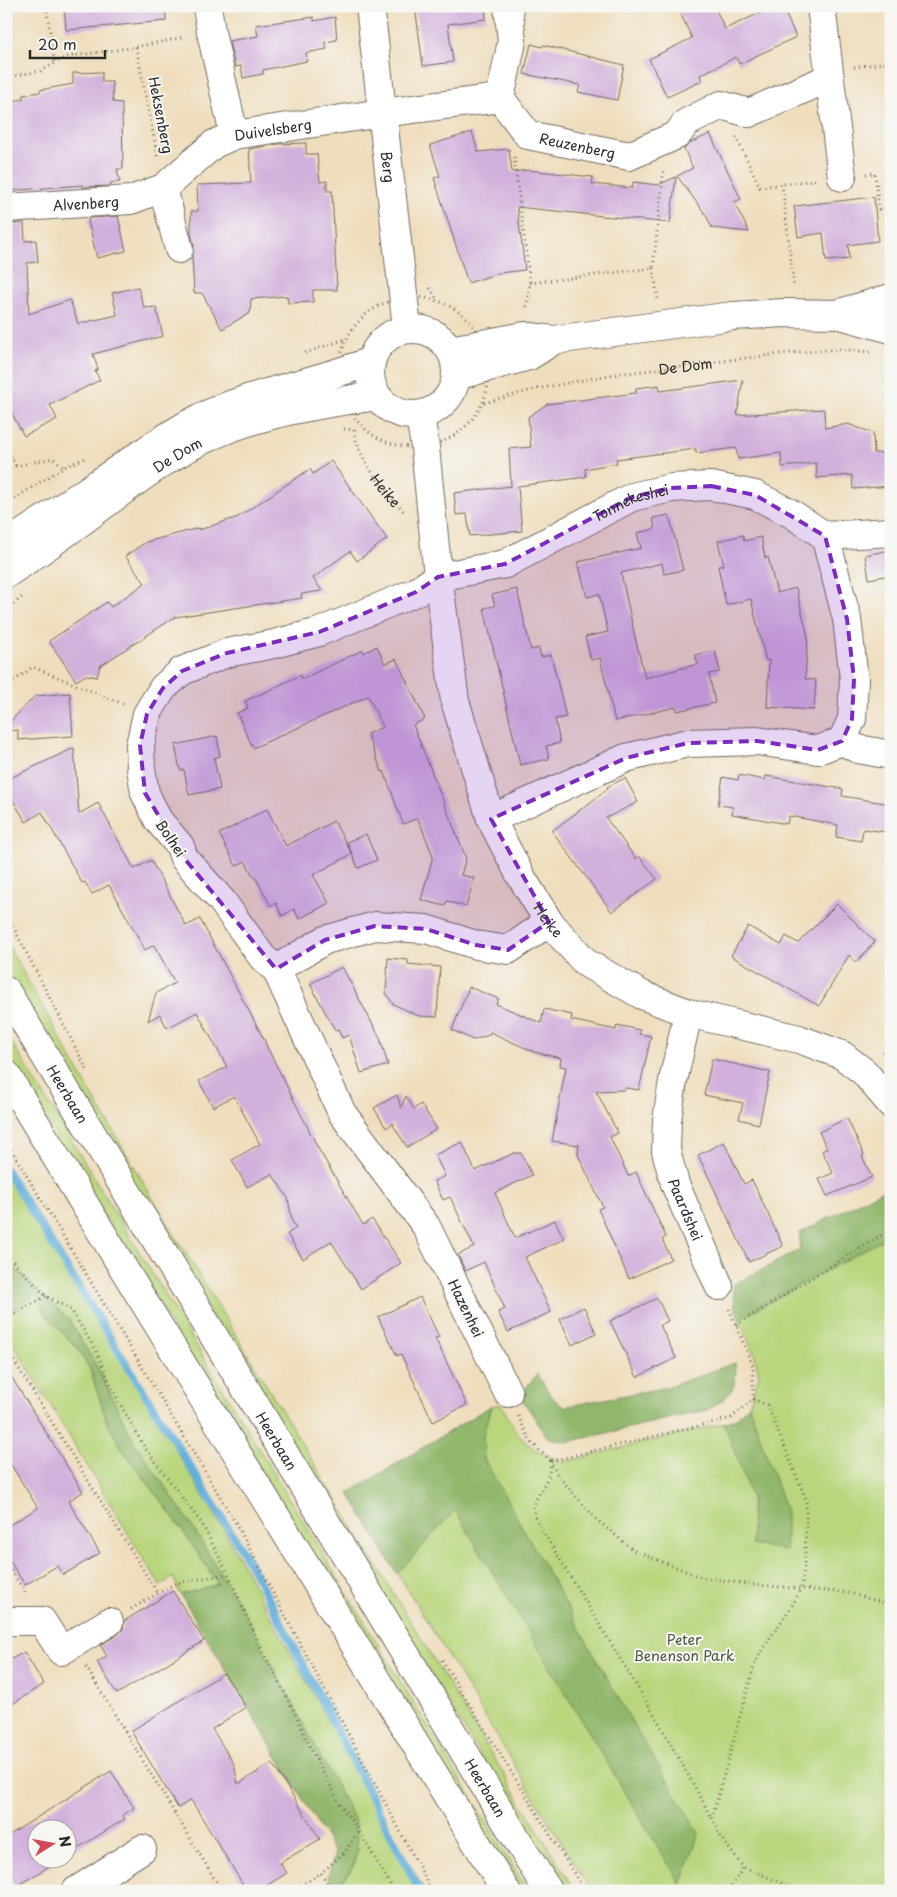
<svg xmlns="http://www.w3.org/2000/svg" width="897" height="1897" font-family="'Playpen Sans',sans-serif">
  <rect width="100%" height="100%" fill="#f6f6f2"/>
  <filter id="ink" filterUnits="userSpaceOnUse"><feTurbulence type="fractalNoise" baseFrequency=".02" numOctaves="2"/><feDisplacementMap in="SourceGraphic" scale="10" xChannelSelector="R" yChannelSelector="G"/><feConvolveMatrix kernelMatrix="1 2 1 2 8 2 1 2 1" color-interpolation-filters="sRGB"/></filter>
  <filter id="wash" filterUnits="userSpaceOnUse"><feTurbulence type="fractalNoise" baseFrequency=".0096" numOctaves="4" result="noise"/><feDisplacementMap in="SourceGraphic" scale="20" xChannelSelector="R" yChannelSelector="G"/><feGaussianBlur stdDeviation="1.12" result="paint"/><feColorMatrix in="noise" values="0 0 0 0 0 0 0 0 0 0 0 0 0 0 0 0 0 1.4 0 .05"/><feComposite in="paint" operator="in"/></filter>
  <g filter="url(#wash)">
    <rect width="100%" height="100%" fill="#efdebe"/>
    <path fill="#b9d67d" stroke="#728054" d="M6,942L96,1102L162,1214L575,1891H563L6,978Z
      M6,1033L528,1891H517L6,1055Z
      M6,1167L225,1532L297,1665L425,1891H336L335,1889L348,1875L356,1861L188,1520L134,1442L97,1367L69,1320L6,1260Z
      M891,1186V1891H591L349,1493L491,1406L501,1404C508,1417 516,1434 528,1444C537,1452 552,1457 564,1462L724,1423L737,1418L749,1405L759,1376L755,1356L739,1319L742,1316L733,1285L800,1250V1233Z
      M36,1294L47,1316L76,1347L90,1369L107,1422L122,1449L172,1515L219,1584L181,1595L173,1577L160,1586L6,1332V1315Z"/>
    <path fill="#92b76c" stroke="#5e714c" d="M891,1186V1235L739,1319L735,1307L733,1285L800,1250V1233Z
      M6,1260L69,1320L97,1367L134,1442L188,1520L244,1612L354,1819C361,1852 358,1865 335,1889L328,1876L335,1853L181,1595L218,1584L172,1515L122,1449L107,1422L90,1369L76,1347L47,1316L36,1295L6,1315Z
      M735,1363C739,1390 727,1398 707,1410L567,1442L548,1438L520,1396L537,1374L551,1396L563,1407L668,1387Z
      M749,1405L786,1512V1550L752,1545L751,1496L724,1423L737,1418Z
      M491,1406L483,1435L484,1459L633,1724L699,1833L681,1885L455,1510L397,1574L349,1493Z"/>
    <g fill="none" stroke-linecap="round" stroke-linejoin="round">
      <path stroke="#63b0dc" stroke-width="8" d="M6,1170L239,1545L272,1605L420,1891"/>
    </g>
    <g id="blocks">
      <path fill="#d1b0db" d="M64,6H166V21L66,30Z
        M415,6H485L486,19L448,24L453,62L423,66Z
        M677,6H714L725,29L775,6H782L796,37L739,64L736,57L700,75L702,81L667,97L649,59L692,38Z
        M314,17V21L335,17L337,40L325,42L327,49L306,53L307,61L263,70V74L243,78L241,66L235,67L229,41L258,36L256,25Z
        M531,44L542,47L543,45L624,65L617,100L578,92L580,85L524,74Z
        M102,72V82H112L113,102L122,103L123,169H117L120,182L110,183L111,186L83,187V185L6,191V102L23,99V95L40,92V90L73,84V73Z
        M472,132L478,152L509,149L512,172L528,170L593,177L592,184L632,188L633,182L658,185L676,177L670,223L517,207L525,270L499,273L468,283L434,178L440,176L430,145Z
        M710,134L741,199L734,202L749,232L712,228L706,215L677,176L693,168L684,149L690,143Z
        M306,143V154H317L320,182L327,181V191H332L337,290H313V302L288,303L287,296L251,299L250,313L222,329L202,293H194L192,256L194,246L191,234V211H198L197,185L251,183L249,149L278,144Z
        M874,197L878,241L848,245L849,259L826,261L823,233L798,237L794,206Z
        M118,216L126,251L97,258L88,221L89,218Z
        M24,223L25,241L36,240L38,262L27,263L29,314L70,300L78,324L117,315L112,293L138,287L144,308L156,307L163,336L93,354L98,369L95,371L100,380L50,405L57,419L24,436L6,403V224Z
        M743,380L737,415L824,409L825,428L848,424L873,433L874,453H891V486L853,489L852,475L817,478L816,463L782,467L781,453L738,459L736,448L696,453V449L616,459L617,463L585,469L586,477L518,486L522,531L470,536L467,514L456,515L454,493L511,486L509,449L531,447L528,417L547,404L636,393V388L659,385L660,391Z
        M331,461L387,539L357,561L350,551L313,578L322,591L301,594L302,598L175,617L100,666L97,677L86,675L76,681L49,641L107,602L111,607L145,583L125,556L146,542L199,528V530L238,517L310,469L313,474Z
        M669,515L683,570L664,574L662,563L621,573L635,637L645,678L698,664L695,655L715,651L720,672L709,674L715,703L677,711L676,707L615,721L600,658L591,660L585,637L608,632L599,594L587,597L578,562L641,548L637,533L655,529L653,518Z
        M743,535L744,541L761,537L765,558L768,557L777,593L796,588L808,637L805,679L816,680L814,710L767,707L769,660L766,661L751,599L726,605L718,566L724,565L718,541Z
        M891,550V575L869,579L865,555Z
        M517,589L531,650L539,648L541,657L551,655L566,717L555,719L560,743L546,746L549,759L520,765L484,608L495,606L492,595Z
        M377,646L385,664L396,659L425,719L413,725L466,858L461,875L474,878L466,907L447,901L445,906L421,900L433,856L418,818L403,824L384,771L382,772L367,734L383,727L368,696L253,748L237,713L248,708L245,701L270,690L300,675L302,679L363,650L364,653Z
        M70,693L73,736L18,740V730L6,731V726L35,696Z
        M217,736L220,756L214,758L220,789L189,795L184,770H180L175,745Z
        M74,748L79,814L98,803L134,869L151,860L186,926L200,919L266,1043H265L318,1148L363,1225L372,1219L401,1263L361,1289L331,1241L303,1259L287,1234L296,1228L292,1221L288,1198L272,1174L247,1187L232,1160L260,1144L234,1096L213,1107L199,1081L227,1067L197,1012L167,1028L160,1014L148,1021L156,993L175,983L154,945L145,950L109,885L92,894L85,882L82,883L42,812L26,822L6,789V780Z
        M739,775L765,780L766,776L843,789L842,796L890,804L886,832L863,829L861,841L836,837L838,825L789,816L787,824L732,814L733,807L718,805L723,777L738,780Z
        M625,778L638,802L606,818L636,859L639,856L657,879L612,912L552,831L608,789L607,787Z
        M267,809L286,846L334,821L352,854L313,875L329,903L299,919L294,909L282,916L276,903L271,906L254,875L253,876L245,861L236,866L219,834Z
        M366,834L377,860L358,868L347,842Z
        M837,904L875,942L856,962L849,955L819,1006L731,956L748,926L781,945L786,936L798,943Z
        M388,958L408,960V964L440,967L437,1017L419,1016L393,1004L386,993Z
        M342,967L380,1038L388,1065L361,1073L349,1035L342,1038L338,1029L335,1030L310,984Z
        M469,987L499,999L496,1004L541,1023L544,1009L572,1015L571,1020L616,1030L617,1025L640,1030L639,1034L651,1036L639,1090L626,1088L623,1090L596,1091L618,1133L610,1137L628,1176L636,1172L666,1237L662,1239L671,1259L629,1279L598,1209L603,1207L578,1155L579,1145L552,1141L566,1067L560,1066L561,1058L534,1052L490,1032L489,1035L473,1040L452,1030Z
        M712,1059L770,1072L759,1124L739,1119L743,1103L704,1095Z
        M397,1095L401,1108L406,1096L414,1109L421,1104L437,1129L407,1147L393,1125L394,1123L386,1128L374,1108Z
        M847,1118L864,1155L862,1156L872,1177L827,1196L819,1179L833,1173L822,1151L827,1148L819,1132Z
        M462,1142L475,1171L514,1153H521L532,1175L495,1193L515,1238L555,1220L564,1239L525,1257L551,1312L508,1332L498,1312L505,1309L484,1262L465,1271L458,1255L474,1247L450,1197L443,1200L434,1181L445,1176L435,1155Z
        M724,1142L744,1184L752,1180L783,1246L749,1262L698,1155Z
        M420,1297L439,1337L435,1338L467,1405L433,1422L401,1354L397,1356L378,1317Z
        M657,1298L668,1321L660,1325L676,1358L637,1377L610,1321Z
        M584,1307L596,1333L572,1345L560,1319Z
        M6,1368L83,1492L68,1501L100,1553L63,1575L57,1566L25,1585L6,1555V1527L38,1508L6,1457Z
        M173,1591L204,1641L117,1694L97,1662L107,1656L100,1645L117,1635L123,1629L124,1621Z
        M24,1652L44,1684L6,1708V1662Z
        M224,1673L246,1707L212,1729L234,1764L238,1784L272,1763L320,1839L280,1863L287,1873L258,1891H247L191,1800L178,1808L131,1731Z
        M111,1771L134,1808L122,1815L125,1819L68,1854V1830H38V1860H60L15,1887L6,1873V1837Z"/>
    </g>
  </g>
  <g filter="url(#ink)">
    <use href="#blocks" fill-opacity="0" stroke="#706a5e" stroke-width="1"/>
    <g fill="none" stroke-linecap="round" stroke-linejoin="round">
      <defs>
        <g id="street">
          <path d="M207,6L211,32L234,135"/>
          <path id="s3" d="M370,6L407,328"/>
          <path d="M821,6L842,177"/>
          <path d="M500,98L512,41L508,6"/>
          <path d="M163,188L179,249"/>
          <path id="s4" d="M6,208L131,200L163,188L214,144L234,135L382,113L500,98L528,135L629,156L677,135L686,123L721,105L749,113L829,78"/>
          <path id="s5" d="M420,415L425,447L438,577L455,701L491,819L520,875L549,922L586,963L642,995L688,1013L799,1039L842,1055L864,1072L891,1104"/>
          <path d="M842,741L858,749L891,755"/>
          <path d="M491,819L626,758L688,743L757,741L818,750L842,741L852,719L854,679L847,619L825,536"/>
          <path d="M276,969L325,940L375,926L426,929L476,945L508,950L549,922"/>
          <path id="s6" d="M688,1013L673,1081L667,1120L666,1151L675,1184L719,1286"/>
          <path id="s7" d="M508,1393L426,1226L342,1113L276,969L263,958L222,901L184,858L180,846L158,820L145,793L141,768L140,745L147,714L163,688L182,671L227,653L274,644L319,632L416,592L438,577L505,564L632,497L671,488L711,486L755,495L792,514L825,536L891,532"/>
          <path d="M6,1621H42L61,1651L109,1622"/>
          <path d="M76,1891L142,1849"/>
        </g>
        <g id="secondary">
          <path d="M837,314L891,298"/>
          <circle cx="413" cy="372" r="43"/>
          <path d="M450,350L525,336L554,340L733,316L784,313L837,314L891,329"/>
          <path d="M456,376L529,356L554,340"/>
          <path d="M6,545C40,522 74,500 107,477C136,457 164,437 194,421C249,392 313,384 371,361"/>
          <path id="s8" d="M6,574C40,552 73,528 105,504C139,479 173,453 211,436C261,413 323,403 377,396"/>
          <path id="s9" d="M6,991L548,1891"/>
          <path d="M6,1074L117,1258L506,1891"/>
        </g>
      </defs>
      <use href="#street" stroke="#706a5e" stroke-width="30"/>
      <use href="#secondary" stroke="#706a5e" stroke-width="30"/>
      <g stroke="#706a5e" stroke-width="3" stroke-dasharray="1 4" stroke-linecap="butt">
        <path d="M46,6L55,64"/>
        <path d="M136,47L158,159"/>
        <path d="M854,67L891,62"/>
        <path d="M6,77L41,71L66,57L136,47L185,37"/>
        <path d="M736,137L760,187L815,180"/>
        <path d="M514,157L530,283L526,310"/>
        <path d="M866,174L875,173L879,209L891,208"/>
        <path d="M782,184L794,288"/>
        <path d="M653,268L658,299"/>
        <path d="M530,283L653,268L664,168"/>
        <path d="M430,288L437,299"/>
        <circle cx="414" cy="372" r="75"/>
        <path d="M305,353L346,339"/>
        <path id="s1" d="M484,403L536,389L610,375L779,354L838,349L870,352"/>
        <path d="M344,429L354,430"/>
        <path id="s2" d="M354,430C359,463 384,488 405,513"/>
        <path d="M6,447L16,466"/>
        <path d="M6,470L16,466L53,458L64,467"/>
        <path d="M6,504L64,467L85,458"/>
        <path d="M6,611L23,596"/>
        <path d="M6,687L33,667L123,704"/>
        <path d="M6,913L87,1070"/>
        <path d="M883,1053L891,1045"/>
        <path d="M6,1141L237,1525L432,1891"/>
        <path d="M6,1254L46,1296L71,1310L95,1349L119,1402L145,1448L202,1524L228,1574L262,1650L293,1708L309,1745L340,1804L359,1831L394,1891"/>
        <path d="M729,1309L753,1366V1399"/>
        <path d="M6,1319L46,1296"/>
        <path d="M736,1325L891,1229"/>
        <path d="M6,1348L158,1594"/>
        <path d="M753,1399L767,1405L806,1499C807,1513 805,1581 800,1591C787,1617 766,1639 754,1666L712,1818L722,1839L743,1867L801,1891"/>
        <path d="M518,1416L531,1442L551,1461L558,1476L597,1520L633,1550L700,1577L746,1584L849,1593L891,1605"/>
        <path d="M551,1461L549,1475L533,1506L536,1520L658,1721L712,1818"/>
        <path d="M551,1461L731,1418L753,1399"/>
        <path d="M6,1562L26,1594"/>
        <path d="M131,1609L176,1583L228,1574"/>
        <path d="M442,1660L585,1891"/>
        <path d="M86,1667L222,1891"/>
        <path d="M292,1891L321,1873"/>
        <path d="M332,1891L321,1873L344,1853L359,1831"/>
        <path d="M729,1891L743,1867"/>
      </g>
      <use href="#street" stroke="#fff" stroke-width="28"/>
      <use href="#secondary" stroke="#fff" stroke-width="28"/>
    </g>
  </g>
  <path fill="#7b2cbf" fill-opacity="0.2" stroke="#7b2cbf" stroke-width="4" stroke-dasharray="10 6" stroke-linejoin="round" d="M711,486L755,495L825,536L847,619L854,679L852,719L842,741L818,750L757,741L688,743L626,758L491,819L549,922L508,950L476,945L426,929L375,926L325,940L276,969L184,858L145,793L140,745L147,714L163,688L182,671L227,653L319,632L416,592L438,577L505,564L632,497L671,488Z"/>
  <g text-anchor="middle" dominant-baseline="central" stroke-width="4" stroke-linejoin="round" paint-order="stroke">
    <g font-size="14" fill="#2b2b2b" stroke="#f6f6f2">
      <text transform="translate(161 115) rotate(79)">Heksenberg</text>
      <text stroke="none"><textPath href="#s4" startOffset="288">Duivelsberg</textPath></text>
      <text stroke="none"><textPath href="#s4" startOffset="614">Reuzenberg</textPath></text>
      <text stroke="none"><textPath href="#s3" startOffset="162">Berg</textPath></text>
      <text stroke="none"><textPath href="#s4" startOffset="80">Alvenberg</textPath></text>
      <text stroke="none"><textPath href="#s1" startOffset="205">De Dom</textPath></text>
      <text stroke="none"><textPath href="#s8" startOffset="209">De Dom</textPath></text>
      <text stroke="none"><textPath href="#s2" startOffset="69">Heike</textPath></text>
      <text stroke="none"><textPath href="#s7" startOffset="1326">Tonnekeshei</textPath></text>
      <text transform="translate(171 838) rotate(56)">Bolhei</text>
      <text stroke="none"><textPath href="#s5" startOffset="528">Heike</textPath></text>
      <text stroke="none"><textPath href="#s9" startOffset="120">Heerbaan</textPath></text>
      <text stroke="none"><textPath href="#s6" startOffset="202">Paardshei</textPath></text>
      <text transform="translate(466 1308) rotate(64)">Hazenhei</text>
      <text stroke="none"><textPath href="#s9" startOffset="525">Heerbaan</textPath></text>
      <text stroke="none"><textPath href="#s9" startOffset="930">Heerbaan</textPath></text>
    </g>
    <g font-size="14" fill="#4e5640" stroke="#f6f6f2">
      <text x="684" y="1639">Peter<tspan x="684" dy="16">Benenson Park</tspan></text>
    </g>
  </g>
  <rect width="897" height="1897" fill="none" stroke="#f6f6f2" stroke-width="25"/>
  <g transform="translate(52 1844) rotate(79)"><circle r="24" fill="#f6f6f2" stroke="#a5a5a2"/>
  <path d="M0-4L9 19L0 12L-9 19Z" fill="#d1495b"/>
  <text y="-8" font-size="14" font-weight="bold" text-anchor="middle" fill="#2b2b2b">N</text>
  </g>
  <path d="M30 50v8h75v-8" fill="none" stroke="#2b2b2b" stroke-width="2.5"/>
  <text x="38" y="50" font-size="15" fill="#2b2b2b" stroke="#f6f6f2" stroke-width="4" paint-order="stroke">20 m</text>
</svg>
